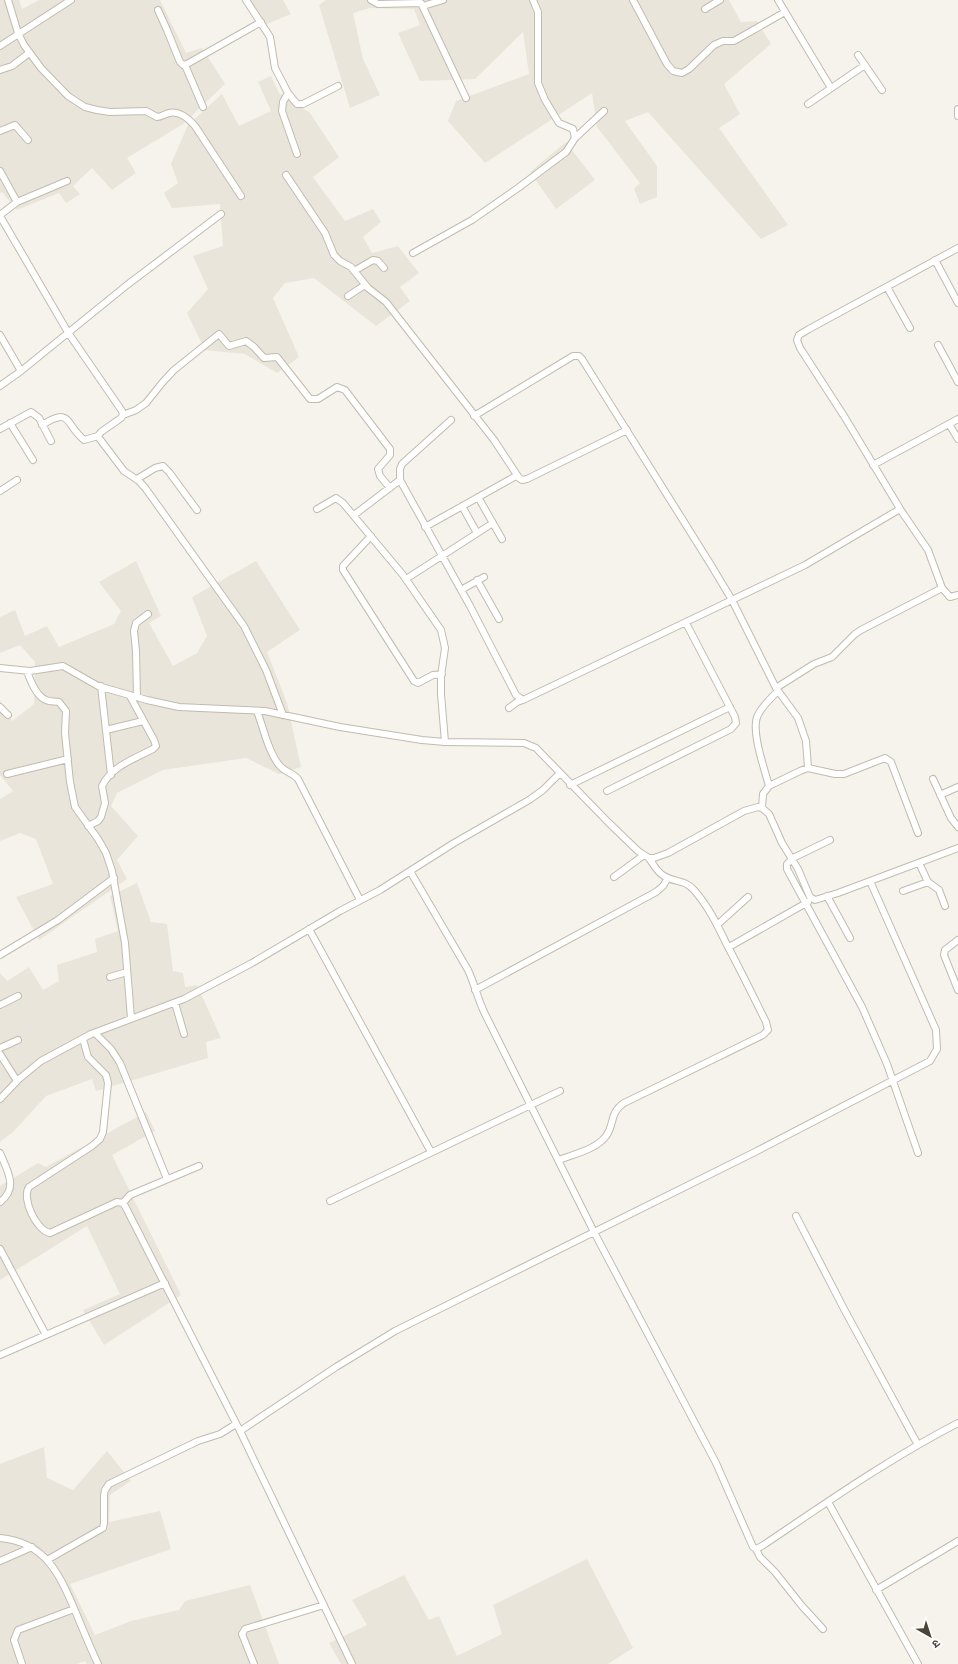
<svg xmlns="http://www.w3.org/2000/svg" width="958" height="1664" font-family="'Asap Condensed','Noto Sans Devanagari',sans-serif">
  <rect width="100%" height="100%" fill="#f6f3ec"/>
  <path fill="#eae5da" d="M0,0H19L22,9L39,0H160L186,53L202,48L225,84L183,124L127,158L136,173L112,190L92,168L73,186L80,194L66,203L59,193L17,210L2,192L0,193Z
    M246,0H283L291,14L262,26Z
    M326,0H729L741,22L757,21L771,44L724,84L740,114L719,128L788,225L761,239L648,112L625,121L657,166V197L640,204L634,189L640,183L597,127L592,93L485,163L448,121L456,101L529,74L523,32L475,79L420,81L398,33L420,25L414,9L370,8L353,13L363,59L380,95L350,108L319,5Z
    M271,76L279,93L310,113L339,157L313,177L345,221L373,209L381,222L363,237L372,253L398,246L419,273L400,287L410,301L376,326L314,278L285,283L273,298L299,357L277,373L245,354L205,350L187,313L208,289L193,256L223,246L220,204L172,208L164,193L178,183L171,164L188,125L222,94L239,126L271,111L258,82Z
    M566,142L595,180L556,209L530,172Z
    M136,561L161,616L149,623L173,666L197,653L207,636L192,597L256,561L300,630L267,652L287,703L301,767L279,774L246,758L163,770L117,793L111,806L138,836L117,860L127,879L39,940L16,897L53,884L36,839L20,833L0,841V799L13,791L0,775V701L12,721L34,704L35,662L20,645L0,653V617L15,610L25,636L47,626L59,647L114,624L121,611L99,582Z
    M137,883L151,922L167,924L173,971L183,973L185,987L197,985L221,1038L206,1042L208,1058L96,1091L92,1079L46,1096L14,1131L0,1142V973L7,981L29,967L43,990L59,981L57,965L97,952L95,939L118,931L110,896Z
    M146,1112L155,1131L112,1155L181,1295L104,1345L83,1310L120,1294L87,1226L0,1280V1186L38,1163L46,1167Z
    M44,1447L47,1478L73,1490L107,1451L131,1481L110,1495L109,1522L160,1511L171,1549L70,1584L95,1635L131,1621L179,1610L185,1601L250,1585L279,1664H87L85,1661L77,1664H0V1464Z
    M587,1559L633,1648L608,1664H341L329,1643L367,1625L352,1600L404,1575L429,1620L439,1616L457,1656L502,1634L493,1605Z"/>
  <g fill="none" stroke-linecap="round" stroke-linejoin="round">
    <defs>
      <path id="street" d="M8,0L18,33L24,45L41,68L68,96L85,107L97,110L110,112L146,111L157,117C161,117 165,114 169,113C180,110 189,119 195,126L241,196
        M246,0L270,37L275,68L288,93L297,104H303L338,86
        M371,0L378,4L421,3L466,98
        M533,0L538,12V83L545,100L559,123L573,129L575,138
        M633,0L667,64L673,71L682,73L689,69L714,45L723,41H734L785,12
        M778,0L831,88
        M423,6L443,0
        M705,9L720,0
        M158,10L167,30L180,62L183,65L187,64L261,22
        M0,46L71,0
        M858,55L882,90
        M185,65L203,107
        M0,70L12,66L29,53
        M288,93L283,102L282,111L297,154
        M808,104L865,65
        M958,109V116
        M0,131L15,125L28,140
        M0,171L17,202
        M286,175L325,233L334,255L340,261L351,267L368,288L386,302L494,440L519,478L522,480L527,479L627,430
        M0,215L17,202L67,181
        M0,216L69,334L122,411L123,415L121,418L101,432L98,436L99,438L124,471L139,481L146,489L244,626L266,670L283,715
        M958,248L809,329L799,335L797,340L800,348L844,416L902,512L928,550L942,588L950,597L958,595
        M413,253L472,220L518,188L566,152L575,138L604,111
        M935,260L958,303
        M354,271L373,260L378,261L384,268
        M887,287L910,328
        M348,296L365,285
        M0,335L21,371
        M938,345L958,382
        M0,386L21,371L127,285L221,214
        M123,415L136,410L146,403L162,383L174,370L219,334L229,346L246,341L254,347L264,358L277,357L310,399H318L337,387L345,390L390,449V455L378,469L380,476L390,488
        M474,416L573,356H579L582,359L711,565L732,600L776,688L798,718L806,741L808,768
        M451,420L402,464L400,469V480L470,606L516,695L523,700L805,565L900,509
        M10,423L33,460
        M949,424L958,439
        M42,425C72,407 64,423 84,440L98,436
        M0,429L31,412L39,418L51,441
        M873,465L958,419
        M137,479L155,468L163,466L169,472L197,510
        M0,491L17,480
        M478,497L502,539
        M462,506L477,533
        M317,509L336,498L343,503L403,575L441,630L445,648L441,676V694L445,742
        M354,515L400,480
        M425,527L516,476
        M371,536L343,566V570L414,681L418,683L433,675L442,674
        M406,579L493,523
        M477,580L499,619
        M461,590L484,577
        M0,668L30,671L63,666L98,686L147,700L179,707L265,711L340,727L422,740L445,742L524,743L536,748L608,822L638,851L649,858H654L668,853L744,811L758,807L762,808L769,814L782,843L798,869L810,897L815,900L838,893L958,848
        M27,671C30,680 36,696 46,700C50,702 55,701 59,702L66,711L65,733L70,782L75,807L98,839L106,853L112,871L125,943L131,1018
        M101,686L111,775
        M776,688L814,664L832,657L855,634L861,630L942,588
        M137,697L136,651L134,631L136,623L148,614
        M0,707L8,715
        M509,708L517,702L523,700
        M257,711C263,727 269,754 280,766C285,772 293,773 298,779L360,900
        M106,730L143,721
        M7,774L68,759
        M933,779L951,818L958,827
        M570,785L730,707
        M769,786C765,770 750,730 758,715C762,706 771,698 778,691
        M607,791L731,729L736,723L735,717L686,623
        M940,795L958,787
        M762,808L763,794L769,786L800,771L808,768L835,774H844L885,758L891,762L918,833
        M88,826L98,821L101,817L105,803L102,786C112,766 134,759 153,749L156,746L154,740L130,696
        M830,840L793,858L787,864V869L862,1007L887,1064L918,1153
        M919,863L928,882L939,890L945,906
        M410,871L468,970C475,985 478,1000 485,1014L594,1232L716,1463L753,1547L756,1549L762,1546C826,1503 890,1458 958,1423
        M614,877L644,855
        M903,891L928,882
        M827,896L850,938
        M717,925L748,897
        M309,929L431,1152
        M958,940L945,950L944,955L958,990
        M729,947L808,902
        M0,955L58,920L114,878
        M110,977L127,972
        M475,990L656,892L663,886L668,878
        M175,1003L184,1034
        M0,1005L18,996
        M95,1033L111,1049L120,1063L167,1179
        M83,1039L88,1057L106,1075L108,1083L103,1132L100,1139L92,1146L29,1187C21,1199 37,1231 50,1233L117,1202L123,1203L125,1206L240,1431L352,1664
        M0,1048L18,1040
        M0,1054L17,1081
        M0,1099L19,1079L41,1061L91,1034L184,999L252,963L340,911L380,890L454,843L529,800L543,790L560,773
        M0,1153C7,1170 19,1188 0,1202
        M559,1160C574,1154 597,1149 606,1136C615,1124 609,1113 624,1103L763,1035L768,1030L766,1022C753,996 740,969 726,943C717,924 708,906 694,890C684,879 676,883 664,876C657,872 653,864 649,858
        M330,1201L560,1091
        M123,1203L130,1195L199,1166
        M796,1216L844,1309L918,1445
        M0,1249L46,1335
        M0,1355L165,1283
        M240,1431L336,1367L395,1331L755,1152L930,1061L937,1049L936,1030L870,881
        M828,1502L918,1664
        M0,1538C46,1542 60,1575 76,1613C83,1630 90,1647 98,1664
        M756,1549L760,1557L775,1572L802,1606L823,1629
        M47,1560L103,1528L104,1523V1495L105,1490L109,1484L198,1441L220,1434L236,1424
        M0,1561L32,1547
        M876,1590L958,1541
        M22,1664L14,1640L18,1630L74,1609
        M254,1664L242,1634L245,1629L324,1605"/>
    </defs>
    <use href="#street" stroke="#c2bbae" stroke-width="8"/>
    <use href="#street" stroke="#fff" stroke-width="6"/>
  </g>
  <g transform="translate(930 1636) rotate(141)" stroke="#ffffff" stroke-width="3" paint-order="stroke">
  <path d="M0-3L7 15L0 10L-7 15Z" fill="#4b4439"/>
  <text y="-6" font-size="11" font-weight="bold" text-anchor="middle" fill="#4b4439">उ</text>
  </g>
</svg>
